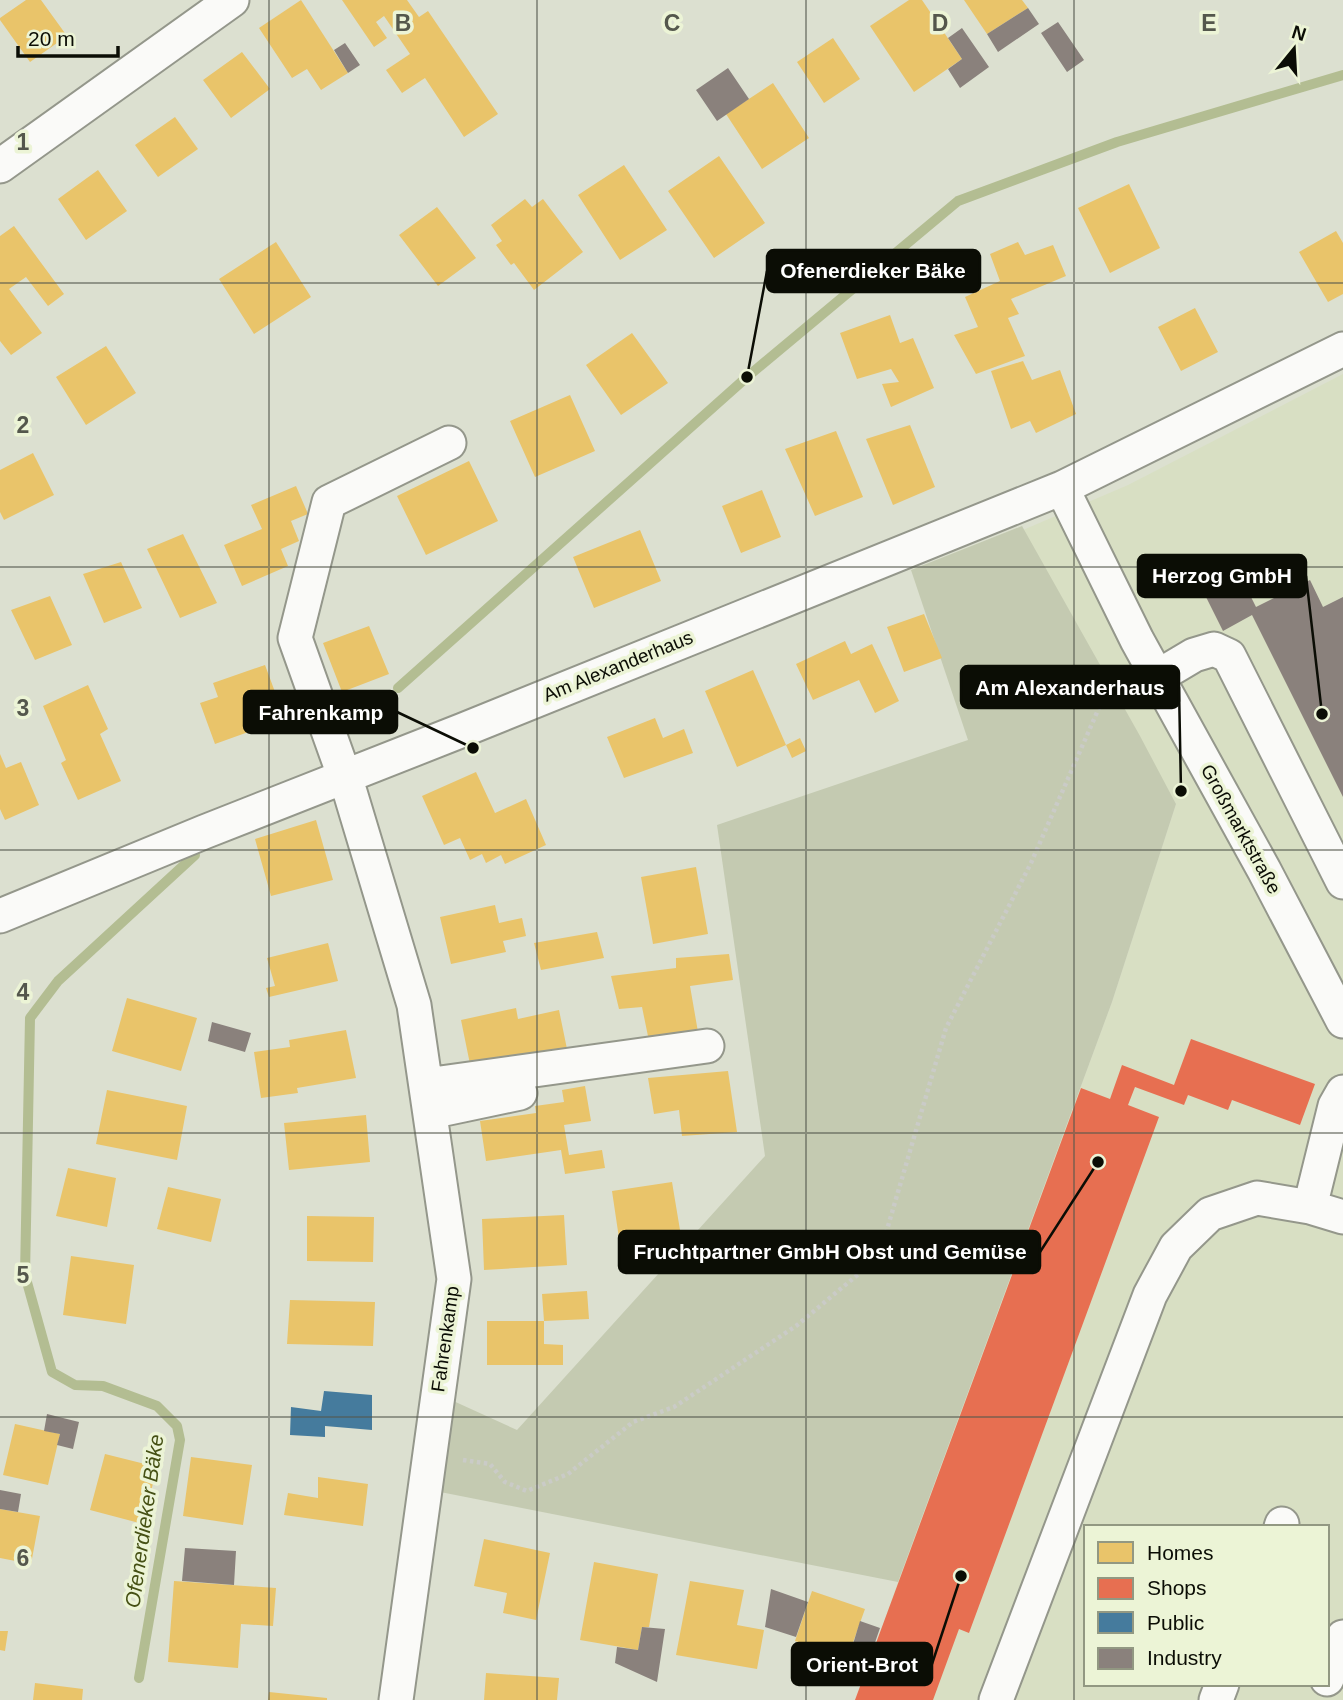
<svg xmlns="http://www.w3.org/2000/svg" width="1343" height="1700" font-family="Helvetica,sans-serif">
  <rect width="100%" height="100%" fill="#dce0d0"/>
  <path fill="#d8dfc3" fill-rule="evenodd" d="M1343,374V1700H857L898,1582L1112,1002L1176,804L1023,530L1128,485ZM1086,1527H1327V1684H1086Z"/>
  <path fill="#c4cab1" d="M1022,526L1140,736L1176,804L1112,1002L898,1582L425,1489L438,1394L517,1430L765,1156L717,825L968,740L911,570Z"/>
  <path fill="#e9c46a" d="M26,0H41L67,36L30,62L0,20V18Z
    M301,0L348,73L321,90L307,69L292,78L259,28Z
    M342,0H407L419,17L428,11L498,114L464,137L425,78L402,93L386,70L410,54L384,16L376,22L387,38L374,47Z
    M909,0H922L962,59L914,92L870,26Z
    M964,0H1022L1028,8L987,34Z
    M833,38L860,79L824,103L797,62Z
    M242,52L270,89L231,118L203,80Z
    M773,83L809,138L762,169L726,114Z
    M175,117L198,149L158,177L135,145Z
    M719,156L765,223L714,258L668,191Z
    M624,165L667,230L620,260L578,195Z
    M98,170L127,211L86,240L58,199Z
    M1129,184L1160,248L1110,273L1078,208Z
    M525,199L532,207L543,199L583,252L534,290L514,263L511,265L496,245L502,241L491,225Z
    M437,207L476,258L438,286L399,235Z
    M14,226L64,294L48,306L26,277L9,289L42,333L11,355L0,341V236Z
    M1336,231L1343,243V294L1328,302L1299,252Z
    M276,242L311,297L254,334L219,279Z
    M1018,242L1025,255L1053,245L1066,276L1011,299L1019,314L1008,318L1025,356L976,374L954,335L978,327L965,297L1000,281L990,254Z
    M1195,308L1218,352L1181,371L1158,327Z
    M890,315L900,343L913,338L934,388L891,407L882,384L899,382L891,369L857,379L840,333Z
    M632,333L668,383L621,415L586,365Z
    M106,346L136,393L86,425L56,377Z
    M1023,361L1032,380L1060,370L1076,414L1036,433L1030,421L1011,429L991,371Z
    M570,395L595,451L535,477L510,421Z
    M910,425L935,487L893,505L866,439Z
    M836,431L863,497L815,516L785,449Z
    M33,453L54,495L4,520L0,512V470Z
    M469,461L498,521L426,555L397,496Z
    M296,486L308,514L291,521L299,541L281,549L288,566L242,586L224,545L262,529L251,505Z
    M762,490L781,537L741,553L722,506Z
    M640,530L661,581L594,608L573,557Z
    M183,534L217,603L180,618L147,549Z
    M121,562L142,608L104,623L83,574Z
    M50,596L72,645L35,660L11,610Z
    M924,614L942,658L904,672L887,627Z
    M369,626L389,674L342,692L323,643Z
    M845,641L851,654L872,644L899,701L875,713L859,680L813,700L796,664Z
    M265,665L285,719L215,744L200,703L218,697L213,683Z
    M753,670L786,745L737,767L705,691Z
    M88,685L108,729L100,734L121,781L78,800L61,763L66,760L43,706Z
    M655,718L663,738L684,729L693,753L624,778L607,737Z
    M800,738L806,751L792,758L786,745Z
    M0,754L6,768L21,762L39,805L5,820L0,809Z
    M476,772L495,813L526,799L546,845L505,864L501,855L486,863L482,854L470,860L460,838L444,845L422,796Z
    M316,820L333,880L271,896L255,839Z
    M696,867L708,934L653,944L641,877Z
    M495,905L499,923L522,918L526,936L503,941L506,952L451,964L440,917Z
    M597,932L604,958L541,970L534,943Z
    M328,943L338,981L269,997L266,988L275,986L267,958Z
    M729,954L733,980L690,986L698,1032L649,1041L642,1007L619,1009L611,976L676,968V958Z
    M127,998L197,1018L181,1071L112,1051Z
    M516,1008L518,1019L559,1010L567,1049L471,1069L461,1020Z
    M346,1030L356,1078L297,1088L298,1093L261,1098L254,1052L290,1047L289,1040Z
    M728,1071L737,1132L682,1136L679,1110L654,1114L648,1078Z
    M585,1086L591,1121L564,1125L569,1155L602,1150L605,1168L565,1174L561,1150L486,1161L480,1121L536,1113L535,1106L564,1102L562,1090Z
    M107,1090L187,1106L177,1160L96,1144Z
    M366,1115L370,1162L289,1170L284,1123Z
    M68,1168L116,1178L107,1227L56,1216Z
    M672,1182L681,1236L620,1245L612,1191Z
    M168,1187L221,1199L211,1242L157,1229Z
    M564,1215L567,1265L484,1270L482,1219Z
    M307,1216L374,1217L373,1262L307,1261Z
    M71,1256L134,1265L126,1324L63,1315Z
    M587,1291L589,1319L544,1321L542,1294Z
    M290,1300L375,1302L373,1346L287,1344Z
    M487,1321H544V1344L563,1345V1365H487Z
    M15,1424L60,1434L48,1485L3,1475Z
    M105,1454L157,1467L143,1524L90,1510Z
    M191,1457L252,1465L243,1525L183,1516Z
    M318,1477L368,1484L363,1526L284,1515L288,1493L318,1498Z
    M0,1509L40,1516L31,1564L0,1558Z
    M484,1539L550,1553L536,1620L503,1613L507,1593L474,1586Z
    M594,1562L658,1574L649,1627H642L638,1650L580,1640Z
    M174,1581L276,1588L273,1626L241,1624L238,1668L168,1662Z
    M690,1581L744,1590L737,1625L764,1630L757,1669L676,1655Z
    M812,1591L865,1609L847,1659L795,1641Z
    M0,1631H8L5,1651L0,1650Z
    M486,1673L559,1678L557,1700H484Z
    M35,1683L83,1689L82,1700H33Z
    M269,1692L327,1698V1700H268Z"/>
  <path fill="#e76f51" d="M1191,1039L1315,1084L1300,1125L1232,1100L1228,1110L1188,1095L1184,1105L1135,1087L1128,1105L1159,1117L969,1633L959,1629L933,1700H855L1081,1088L1110,1099L1122,1065L1174,1085Z"/>
  <path fill="#457b9d" d="M324,1391L372,1395V1430L325,1426V1437L290,1435L291,1407L321,1411Z"/>
  <path fill="#8a817c" d="M1028,8L1039,24L998,52L987,34Z
    M1058,22L1084,60L1067,72L1041,33Z
    M962,28L989,67L960,88L948,69L962,59L948,38Z
    M345,43L360,65L348,73L334,50Z
    M728,68L749,99L717,121L696,90Z
    M1240,575L1256,607L1310,580L1323,607L1343,597V797L1252,615L1223,631L1204,593Z
    M212,1022L251,1033L245,1052L208,1041Z
    M47,1414L79,1422L73,1449L57,1445L60,1434L44,1431Z
    M0,1490L21,1494L18,1512L0,1509Z
    M185,1548L236,1551L234,1585L182,1581Z
    M771,1589L808,1602L796,1637L765,1627Z
    M860,1621L880,1628L869,1660L850,1654Z
    M642,1627L665,1629L657,1682L615,1663L617,1647L638,1650Z"/>
  <g fill="none" stroke-linecap="round" stroke-linejoin="round">
    <path stroke="#b3bd92" stroke-width="10" d="M398,688L747,377L958,201L1117,142L1343,75
      M139,1678L180,1440L177,1426L157,1406L103,1386L75,1385L52,1372L25,1275L30,1018L58,981L195,855"/>
    <defs>
      <path id="minor" d="M0,166L232,0
        M1062,488L1137,640L1264,870L1343,1021
        M1157,677L1194,655L1214,649L1229,656L1343,882
        M0,916L204,832L463,730L1062,488L1343,349
        M426,1085L707,1046
        M430,1112L520,1093
        M1310,1207L1335,1106L1343,1092
        M1281,1527L1282,1524
        M1327,1679L1343,1637
        M396,1700L454,1279L414,1005L350,792L295,638L329,502L449,443
        M996,1700L1150,1295L1176,1247L1210,1214L1257,1198L1310,1207L1343,1217
        M1216,1700L1222,1684"/>
    </defs>
    <use href="#minor" stroke="#94978b" stroke-width="37"/>
    <path stroke="#cacbc7" stroke-width="4.5" stroke-dasharray="3.5 3.5" stroke-linecap="butt" d="M463,1460L490,1464L505,1482L527,1491L568,1474L633,1422L674,1407L796,1326L879,1257L946,1028L1031,863L1116,669"/>
    <use href="#minor" stroke="#fafaf8" stroke-width="33"/>
  </g>
  <path fill="none" stroke="#54574c" stroke-width="2" stroke-opacity="0.55" d="M269,0V1700M537,0V1700M806,0V1700M1074,0V1700M0,283H1343M0,567H1343M0,850H1343M0,1133H1343M0,1417H1343"/>
  <g text-anchor="middle" dominant-baseline="central" stroke-width="7" stroke-linejoin="round" paint-order="stroke">
    <g font-size="19" fill="#0b0d05" stroke="#ecf4d6">
      <text transform="translate(618 666) rotate(-22)">Am Alexanderhaus</text>
      <text transform="translate(1241 829) rotate(61)">Großmarktstraße</text>
      <text transform="translate(445 1339) rotate(-82)">Fahrenkamp</text>
    </g>
    <g font-size="21" font-style="italic" fill="#455014" stroke="#ecf4d6">
      <text transform="translate(144 1521) rotate(-82)">Ofenerdieker Bäke</text>
    </g>
  </g>
  <g font-size="23" text-anchor="middle" font-weight="bold" fill="#54574c" stroke="#ecf4d6" stroke-width="7" stroke-linejoin="round" paint-order="stroke">
    <text x="403" y="31">B</text>
    <text x="672" y="31">C</text>
    <text x="940" y="31">D</text>
    <text x="1209" y="31">E</text>
    <text x="23" y="150">1</text>
    <text x="23" y="433">2</text>
    <text x="23" y="716">3</text>
    <text x="23" y="1000">4</text>
    <text x="23" y="1283">5</text>
    <text x="23" y="1566">6</text>
  </g>
  <path fill="none" stroke="#0b0d05" stroke-width="2.5" d="M747 377L767 271M1322 714L1306 576M1181 791L1179 687M473 748L397 712M1098 1162L1040 1252M961 1576L932 1664"/>
  <g fill="#0b0d05" stroke="#ecf4d6" stroke-width="2.5">
    <circle cx="747" cy="377" r="7"/>
    <circle cx="1322" cy="714" r="7"/>
    <circle cx="1181" cy="791" r="7"/>
    <circle cx="473" cy="748" r="7"/>
    <circle cx="1098" cy="1162" r="7"/>
    <circle cx="961" cy="1576" r="7"/>
  </g>
  <g fill="#0b0d05" stroke="#0b0d05" stroke-width="2.5">
    <rect x="767" y="250" width="213" height="42" rx="7"/>
    <rect x="1138" y="555" width="168" height="42" rx="7"/>
    <rect x="961" y="666" width="218" height="42" rx="7"/>
    <rect x="244" y="691" width="153" height="42" rx="7"/>
    <rect x="619" y="1231" width="421" height="42" rx="7"/>
    <rect x="792" y="1643" width="140" height="42" rx="7"/>
  </g>
  <g font-size="21" text-anchor="middle" font-weight="bold" fill="#fff">
    <text x="873" y="278">Ofenerdieker Bäke</text>
    <text x="1222" y="583">Herzog GmbH</text>
    <text x="1070" y="695">Am Alexanderhaus</text>
    <text x="321" y="720">Fahrenkamp</text>
    <text x="830" y="1259">Fruchtpartner GmbH Obst und Gemüse</text>
    <text x="862" y="1672">Orient-Brot</text>
  </g>
  <rect x="1084" y="1525" width="245" height="161" fill="#ecf4d6" stroke="#929882" stroke-width="2"/>
  <rect x="1098" y="1542" width="35" height="21" fill="#e9c46a" stroke="#929882" stroke-width="2"/>
  <text x="1147" y="1560" font-size="21" fill="#0b0d05">Homes</text>
  <rect x="1098" y="1578" width="35" height="21" fill="#e76f51" stroke="#929882" stroke-width="2"/>
  <text x="1147" y="1595" font-size="21" fill="#0b0d05">Shops</text>
  <rect x="1098" y="1612" width="35" height="21" fill="#457b9d" stroke="#929882" stroke-width="2"/>
  <text x="1147" y="1630" font-size="21" fill="#0b0d05">Public</text>
  <rect x="1098" y="1648" width="35" height="21" fill="#8a817c" stroke="#929882" stroke-width="2"/>
  <text x="1147" y="1665" font-size="21" fill="#0b0d05">Industry</text>
  <g transform="translate(1294 49) rotate(18)" stroke="#ecf4d6" stroke-width="5" paint-order="stroke">
  <path d="M0-5L12 26L0 18L-12 26Z" fill="#0b0d05"/>
  <text y="-10" font-size="19" font-weight="bold" text-anchor="middle" fill="#0b0d05">N</text>
  </g>
  <path d="M18 46v10h100v-10" fill="none" stroke="#0b0d05" stroke-width="3.5"/>
  <text x="28" y="46" font-size="21" fill="#0b0d05" stroke="#ecf4d6" stroke-width="5" paint-order="stroke">20 m</text>
</svg>
